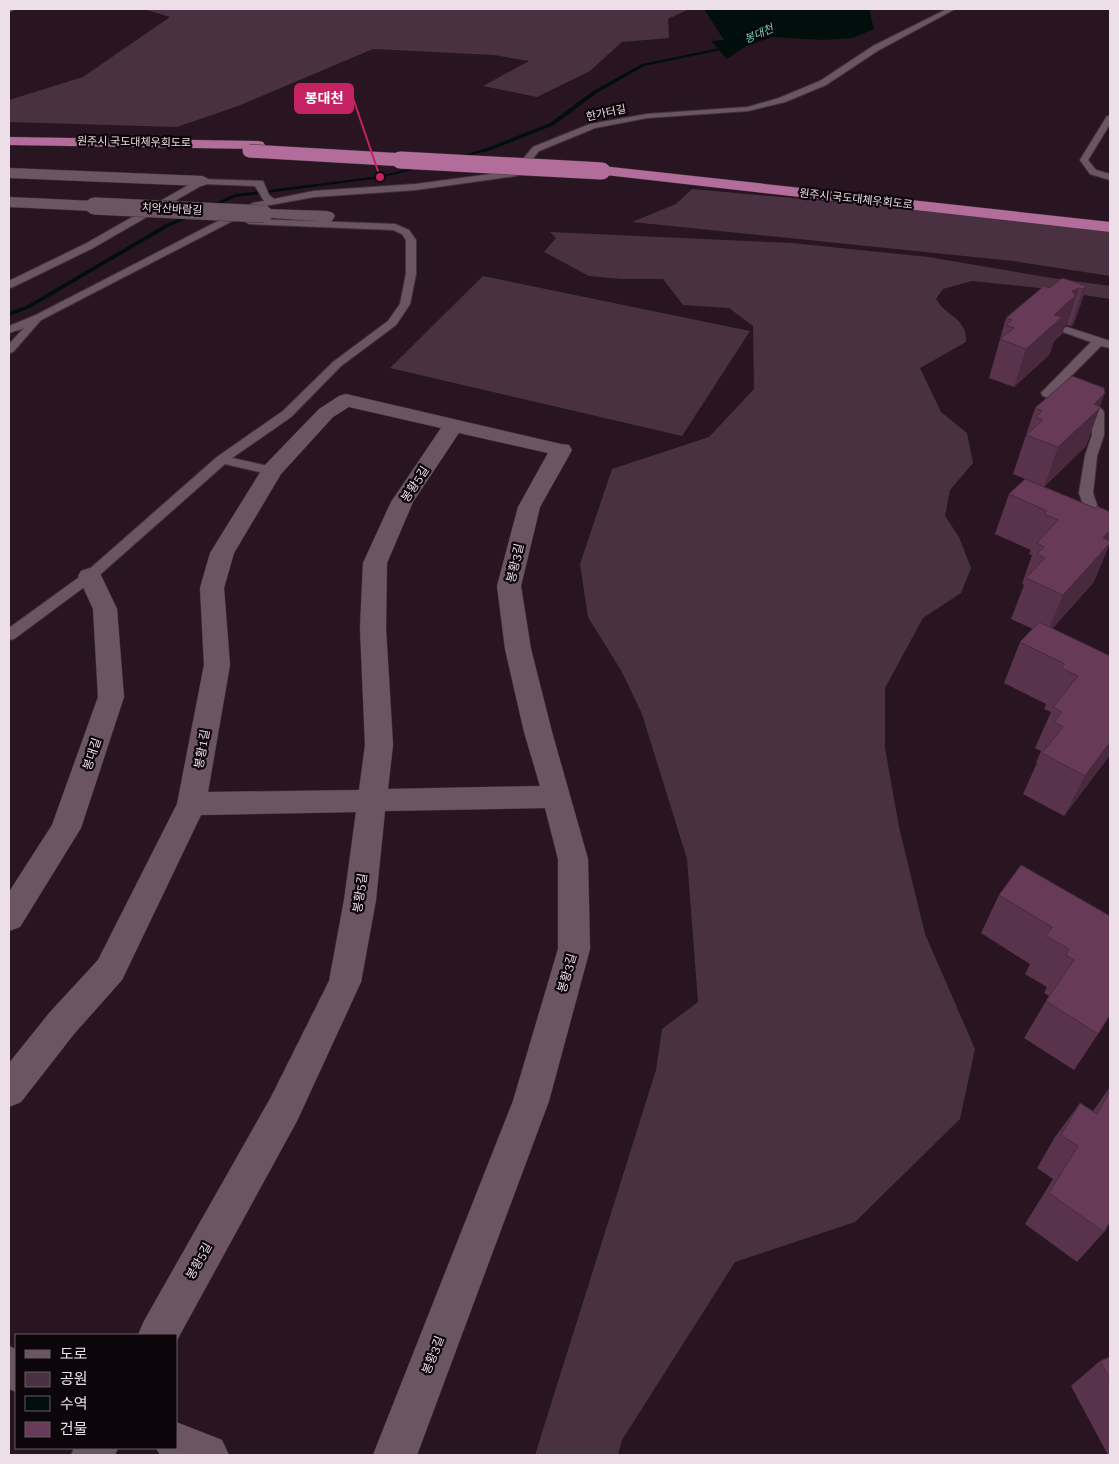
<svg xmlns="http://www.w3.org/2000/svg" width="1119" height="1464" font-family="'Roboto Serif','Noto Sans KR',serif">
  <rect width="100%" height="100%" fill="#281521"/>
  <path fill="#4a3141" d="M144,9H689L668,19L669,38L622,42L590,71L537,97L483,86L529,61L494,55L373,49L238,106L177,127L9,122V100L83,77L170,17Z
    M692,189L960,213L1110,231V276L1013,261L632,222L676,204Z
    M550,232L792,243L928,257L1052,278L1110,286V299L1039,288L972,281L943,289L936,299C946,317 967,317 966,342L920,368L941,412L967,433L973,463L950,490L945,516L959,537L971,568L961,593L923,618L885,688V748L899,827L925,934L975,1049L960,1119L855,1222L735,1262L622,1440L618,1455H535L656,1070L662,1029L698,1002L687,859L642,714L622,672L588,617L580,564L612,469L709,437L754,389L753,326L729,308L683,305L663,279H621L589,276L544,252L556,238Z
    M483,276L750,331L682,436L390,368Z"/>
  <path fill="#000f0b" d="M704,9H869L874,29L853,38L824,40L772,37L746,46L727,59L711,41L724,40Z"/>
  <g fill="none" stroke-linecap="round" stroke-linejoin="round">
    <path fill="#000f0b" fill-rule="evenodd" d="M730,46L731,48L644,66L597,93L554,125L491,150L456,159L454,158L487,148L550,123L593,91L642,64Z
      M422,165L424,166V167L380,178L236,197L211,208L206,207L235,194L380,176Z
      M191,214L196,215L170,226L30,308L9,316V312L26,306L166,224Z"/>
    <defs>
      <path id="lane" d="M9,9H15L9,12Z
        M947,9H955L879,50L826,85L785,102L748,111L647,118L595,128L539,151L519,175L516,176L416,190L314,197L259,207L253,210L254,219L395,224L409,230L416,240V274L410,304L396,325L341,366L291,417L232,458L277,468L278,471L277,474L272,475L225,464L95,579L14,639L9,640V628L85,573L217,457L283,411L333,362L388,321L400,304L406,274V240L402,234L393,230L249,224L244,221V215L41,320L13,352L9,353V344L24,328L9,333V326L36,315L253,203L264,201L255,186L204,184L93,248L13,287L9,288V281L85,244L199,179L263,181L269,195L274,199L314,191L416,184L513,171L533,147L590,124L647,114L748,107L779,98L820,81L873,46Z
        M1107,116H1110V124L1088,160L1096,170L1110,174V180L1090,174L1080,160Z
        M1067,327L1110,341V348L1101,346L1055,392L1102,409L1104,412V435L1097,456L1093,493L1101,517L1110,526V538L1105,537L1088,518L1079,493L1085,456L1092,435V414L1043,396L1041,393L1091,342L1063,332L1061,330L1063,328Z"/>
      <path id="street" d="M9,168L202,176L207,178L210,181L207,184L202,186L9,178Z
        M9,197L94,201L100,203L102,206L100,209L94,211L9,207Z
        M264,209L327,211L333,213L335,216L328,227H316L314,224L316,221L258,217L256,214L258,211Z
        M346,394L561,444L569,445L572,450L540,507L521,586L531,649L552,732L588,859L590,949L549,1101L417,1455H373L513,1101L558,949V859L545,808L385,811L376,900L361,982L297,1121L176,1342V1335H138L144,1321L271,1097L329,981L344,900L356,812L201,815L122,980L74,1034L21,1102L9,1107V1063L50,1012L98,960L177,804L204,665L200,588L210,553L264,466L319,409L339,396ZM349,407L441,428L391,502L363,563L360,628L365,745L359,790L208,792L230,665L224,588L234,553L281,474L333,417ZM459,433L548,453L518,507L497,586L505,649L524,732L540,786L388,789L393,745L386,628L387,563L413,502Z
        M90,568L99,571L117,609L124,697L81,828L20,927L9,931V892L52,825L98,697L93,609L78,576L81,571Z
        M9,1346L16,1349V1392L9,1389Z
        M176,1422L222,1440L229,1455H160L156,1448H176Z
        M74,1448H118L115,1455H71Z"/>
      <path id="highway" d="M9,137L258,141L263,142L265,145L263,148L258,149L9,145Z
        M602,166L1110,222V232L597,174L594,171L597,168Z"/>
    </defs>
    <use href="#lane" stroke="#41333b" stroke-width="2"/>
    <use href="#street" stroke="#41333b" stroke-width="1"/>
    <use href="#highway" stroke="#41333b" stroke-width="1"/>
    <use href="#lane" fill="#6c5563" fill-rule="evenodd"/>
    <use href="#street" fill="#6c5563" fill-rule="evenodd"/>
    <use href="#highway" fill="#b36d9a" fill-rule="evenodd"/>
    <defs>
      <path id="street-bridge" d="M94,206L264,214"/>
      <path id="highway-bridge-far1" d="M249,151L422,161"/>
      <path id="highway-bridge" d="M400,160L602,171"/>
    </defs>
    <use href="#street-bridge" stroke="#41333b" stroke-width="18" stroke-linecap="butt"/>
    <use href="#highway-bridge-far1" stroke="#41333b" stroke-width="14" stroke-linecap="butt"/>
    <use href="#highway-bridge" stroke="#41333b" stroke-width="18" stroke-linecap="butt"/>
    <use href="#street-bridge" stroke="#6c5563" stroke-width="17"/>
    <use href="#highway-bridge-far1" stroke="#b36d9a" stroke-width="13"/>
    <use href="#highway-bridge" stroke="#b36d9a" stroke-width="17"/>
  </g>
  <path fill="#59334c" d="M1087,286L1074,323L1071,326L1067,325L1065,326L1062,334L1054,341L1049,355L1014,387L989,378L1006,318L1050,288Z
    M1100,406L1086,446L1044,487L1094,582L1052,629L1110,656V755L1064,816L1023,794L1037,763H1036L1041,751L1035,748L1051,712L1044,709L1046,704L1004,683L1020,642L1033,629L1011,619L1024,585L1022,584L1032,555L1029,554L1031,550L995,534L1009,494L1025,479L1013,474L1035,408Z
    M999,895L1110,916L1098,1034L1074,1070L1024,1038L1049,996L1044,993L1047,987L1025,974L1030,964L981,933Z
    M1110,1087V1222L1104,1232L1077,1262L1025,1224L1053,1179L1037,1168L1055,1137L1080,1103L1093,1111Z
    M1110,1357V1455H1108L1071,1386L1100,1361Z"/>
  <path fill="#48293e" d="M1087,286L1074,323L1071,326L1083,289Z
    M1079,288L1067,325L1065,326L1062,334L1054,341L1049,355L1014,387L1026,349L1072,291Z
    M1105,393L1086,446L1044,487L1058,447L1094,404Z
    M1110,530V544L1094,582L1046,635L1063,595L1103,538Z
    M1110,742V755L1064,816L1085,776Z"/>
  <path fill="#673b58" stroke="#48293e" d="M1062,278L1087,286L1083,289L1079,288L1072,291L1075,296L1054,315L1062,317L1026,349L1000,339L1014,328L1006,325L1012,320L1006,318L1044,286L1050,288Z
    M1072,376L1104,388L1105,393L1094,404L1101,407L1058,447L1026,435L1043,420L1036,417L1042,411L1035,408Z
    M1025,479L1095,508L1097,506L1110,512V530L1103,538L1110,541V543L1063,595L1026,578L1045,558L1037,554L1044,547L1037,543L1058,520L1044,514L1047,511L1009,494Z
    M1039,622L1110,656V742L1085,776L1042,753L1063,727L1054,722L1062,712L1053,707L1078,676L1061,668L1065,664L1020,642Z
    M1021,865L1110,916V1015L1098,1034L1046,1001L1074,960L1066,955L1069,949L1046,936L1052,927L999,895Z
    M1110,1091V1222L1104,1232L1049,1193L1078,1146L1061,1135L1080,1103L1097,1114Z
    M1110,1357V1379L1100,1361Z"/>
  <g text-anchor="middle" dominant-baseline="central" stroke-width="4.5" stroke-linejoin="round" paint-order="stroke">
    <g font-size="11" font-style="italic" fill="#6ed6be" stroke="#0c0509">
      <text transform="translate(759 34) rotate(-24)">봉대천</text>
    </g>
    <g font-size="11" fill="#eddfe7" stroke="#0c0509">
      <text transform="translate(606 113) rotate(-12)">한가터길</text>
      <text transform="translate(134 142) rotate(1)">원주시 국도대체우회도로</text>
      <text transform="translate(856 199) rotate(6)">원주시 국도대체우회도로</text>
      <text transform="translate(172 209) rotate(3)">치악산바람길</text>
    </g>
    <g font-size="12" fill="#eddfe7" stroke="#0c0509">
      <text transform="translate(415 484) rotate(-57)">봉황5길</text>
      <text transform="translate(515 563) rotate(-77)">봉황3길</text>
      <text transform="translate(202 749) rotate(-80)">봉황1길</text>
      <text transform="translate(92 754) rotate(-71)">봉대길</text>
      <text transform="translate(360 893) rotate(-82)">봉황5길</text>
      <text transform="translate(567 973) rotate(-74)">봉황3길</text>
      <text transform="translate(199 1261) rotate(-61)">봉황5길</text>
      <text transform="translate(433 1355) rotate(-69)">봉황3길</text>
    </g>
  </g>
  <path fill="none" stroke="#c42262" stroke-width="2" d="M380 177L353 98"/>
  <circle fill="#c42262" stroke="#0c0509" stroke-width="2" cx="380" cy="177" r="5"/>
  <rect fill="#c42262" stroke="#c42262" stroke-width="2" x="295" y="84" width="58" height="29" rx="5"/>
  <g font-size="14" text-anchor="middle" font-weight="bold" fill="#fff">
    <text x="324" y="103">봉대천</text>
  </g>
  <rect width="1119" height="1464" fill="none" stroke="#eddfe7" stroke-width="20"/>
  <rect x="15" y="1334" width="162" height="115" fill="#0c0509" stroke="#665c62"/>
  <rect x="25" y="1350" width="25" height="8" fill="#6c5563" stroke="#665c62"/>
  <text x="60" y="1359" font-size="15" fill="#eddfe7">도로</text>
  <rect x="25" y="1372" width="25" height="15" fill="#4a3141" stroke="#665c62"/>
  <text x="60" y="1384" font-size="15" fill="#eddfe7">공원</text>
  <rect x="25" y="1396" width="25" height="15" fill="#000f0b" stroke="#665c62"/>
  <text x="60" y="1409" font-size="15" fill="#eddfe7">수역</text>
  <rect x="25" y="1422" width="25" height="15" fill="#673b58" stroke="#665c62"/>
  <text x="60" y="1434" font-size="15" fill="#eddfe7">건물</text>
</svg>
